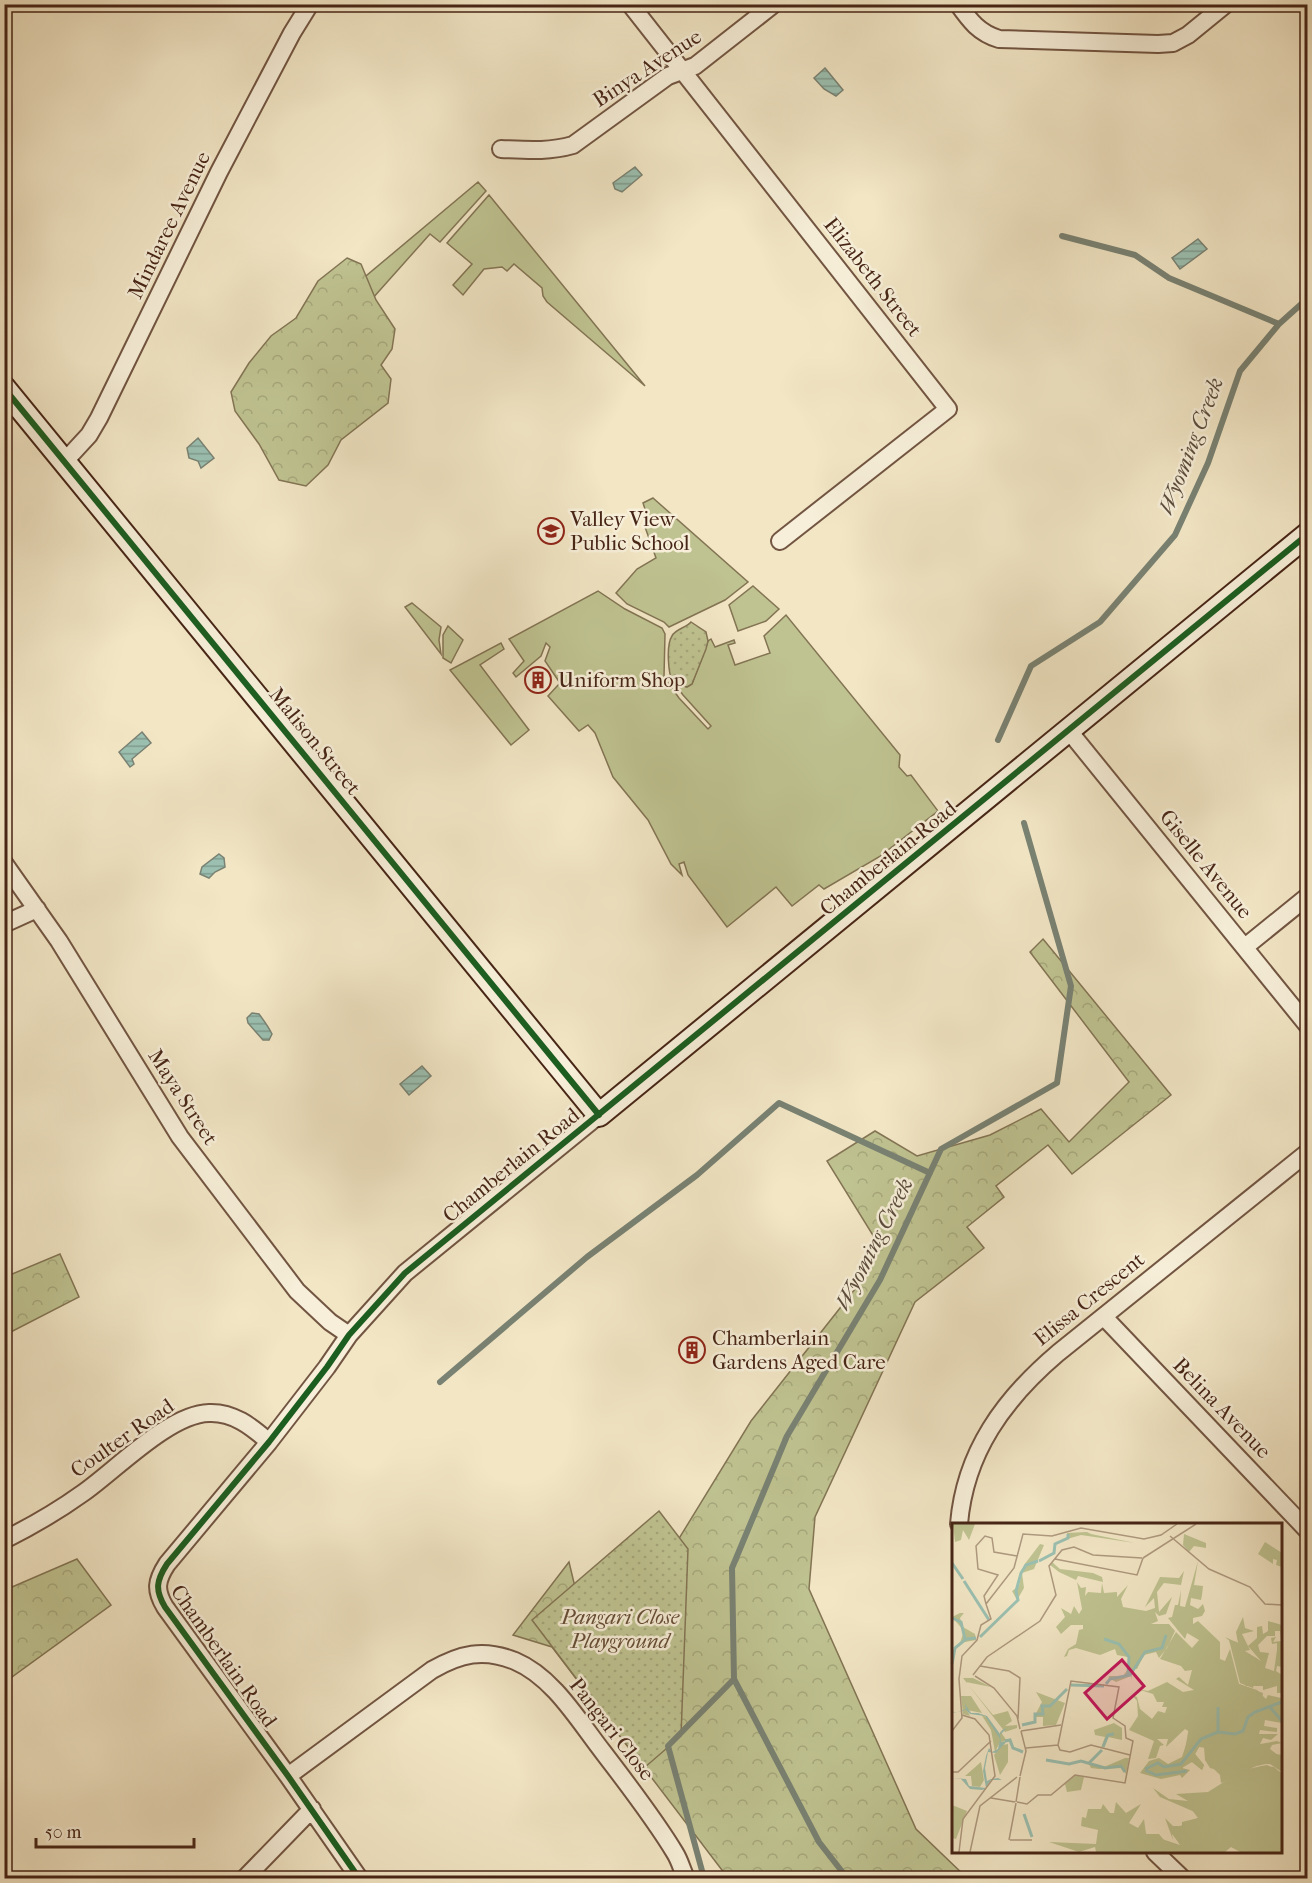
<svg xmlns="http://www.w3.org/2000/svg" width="1312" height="1883" font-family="'IM FELL French Canon',serif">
  <defs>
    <pattern id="forest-crowns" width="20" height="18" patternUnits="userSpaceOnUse" patternTransform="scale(1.5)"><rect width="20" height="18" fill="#bfc391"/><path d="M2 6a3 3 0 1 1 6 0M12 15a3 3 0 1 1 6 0" fill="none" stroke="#a6a77c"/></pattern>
    <pattern id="park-dots" width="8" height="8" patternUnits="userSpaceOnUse" patternTransform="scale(1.5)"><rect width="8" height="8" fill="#bfc391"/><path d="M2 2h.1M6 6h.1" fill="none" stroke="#a6a77c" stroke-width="1.8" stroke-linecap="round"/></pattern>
    <pattern id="water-rules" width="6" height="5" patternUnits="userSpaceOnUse" patternTransform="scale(1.5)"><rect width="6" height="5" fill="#9bc0b1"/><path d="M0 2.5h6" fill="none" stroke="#809c8f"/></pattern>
  </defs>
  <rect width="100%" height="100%" fill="#f2e6c5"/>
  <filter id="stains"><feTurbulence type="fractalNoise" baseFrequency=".00333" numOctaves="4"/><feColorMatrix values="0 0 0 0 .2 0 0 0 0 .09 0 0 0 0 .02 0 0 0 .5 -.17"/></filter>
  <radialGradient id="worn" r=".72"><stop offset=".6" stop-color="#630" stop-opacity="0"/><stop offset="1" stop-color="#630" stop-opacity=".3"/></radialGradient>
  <path fill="#bfc391" stroke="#837454" stroke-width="1.5" d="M478,182L486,191L440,242L430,234L372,299L360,281Z
    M489,195L645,386L547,302L543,296L542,288L514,264L507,271L502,267L484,269L463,295L453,285L472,264L447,243Z
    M653,498L748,582L725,600L669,627L664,622L627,604L616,593L637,569L656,558L645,527L647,515L643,503Z
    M753,586L779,609L766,621L738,631L729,605Z
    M598,591L625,609L662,628L665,634L664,677L679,698L708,729L711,726L683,695L674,683L687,687L692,684L708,641L711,639L715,647L734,640L735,643L728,645L735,665L770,653L764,636L786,615L900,755L899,767L907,776L911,775L938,811L879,857L824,889L819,885L792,906L776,887L727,927L688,875L684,862L679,864L682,875L671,864L648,820L613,777L595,733L588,725L579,731L548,696L560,683L545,661L550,647L546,643L541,656L516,677L513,673L524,661L509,639Z
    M412,603L441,627L439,640L441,654L405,607Z
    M448,626L463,640L451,663L443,658V635Z
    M501,643L504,649L480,665L529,730L511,745L450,670Z"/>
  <path fill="url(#forest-crowns)" stroke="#837454" stroke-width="1.5" d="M347,258L361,264L376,300L395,329L392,349L381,365L391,379L388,403L341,440L328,465L306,486L279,480L259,444L235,411L231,392L249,363L271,336L296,318L318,281Z
    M1043,939L1171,1095L1072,1174L1048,1145L996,1186L1004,1197L967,1227L984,1248L915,1302L815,1517L809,1589L916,1829L967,1878H728L552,1647L513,1635L569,1562L586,1633L675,1545L751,1421L855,1289L879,1245L827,1161L875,1131L917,1156L990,1135L1041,1109L1069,1142L1129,1082L1030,952Z
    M60,1254L79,1297L5,1335V1277Z
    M77,1559L111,1605L5,1682V1590Z"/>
  <path fill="url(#park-dots)" stroke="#837454" stroke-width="1.5" d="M691,622L706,632L708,641L706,649L692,684L687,687L673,683C668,674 666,645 672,636C675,629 686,628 691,622Z
    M659,1511L688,1549L681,1736L644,1768L532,1620Z"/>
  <path fill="url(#water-rules)" stroke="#798273" stroke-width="1.5" d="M825,68L843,90L836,96L824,89L814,78Z
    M635,167L642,175L622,192L615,189L613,183Z
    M1198,239L1207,249L1180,269L1172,258Z
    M198,438L214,458L201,468L198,461L189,458L187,448Z
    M142,732L151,743L132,759L134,764L130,767L119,752Z
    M219,854L224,858L225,867L215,872L209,878L200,874L202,867Z
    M252,1013L259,1014C262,1018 270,1030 272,1034L269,1040H263L248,1023L247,1018Z
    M422,1066L431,1076L409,1095L400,1084Z"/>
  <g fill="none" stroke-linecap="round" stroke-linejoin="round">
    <path stroke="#798273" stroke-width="6" d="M1062,236L1135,255L1169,278L1279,324
      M998,740L1031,666L1100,622L1175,535L1208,463L1240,371L1279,324L1308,298
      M440,1382L587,1257L697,1175L779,1103L930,1173
      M734,1679L819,1842L847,1878
      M704,1878L668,1746L734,1679L732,1568L787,1436L880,1280L941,1149L1057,1083L1071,986L1024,823"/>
    <defs>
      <path id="street" d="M630,4L948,409L780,541
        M958,4C970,21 979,33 999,39L1158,44L1173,43L1188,35L1226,4
        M501,149C526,150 549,152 573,145L668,76L695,66L774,4
        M65,461L89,435L99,418L219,172L292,33L310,4
        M1069,731L1308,1026
        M4,863L59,941L180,1137L297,1291L330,1322L349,1335
        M4,924L37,909
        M1245,947L1308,896
        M1104,1317L1308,1531
        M959,1524C965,1452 1004,1399 1058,1353L1308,1152
        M4,1540C32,1526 58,1511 83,1493C116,1470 169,1414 209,1413C233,1412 251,1426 269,1442
        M288,1776L432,1670C460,1654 483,1648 515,1661C553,1677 578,1720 603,1752C628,1785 654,1818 675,1853C680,1861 682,1870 686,1878
        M1155,1852L1182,1878
        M245,1878L312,1809
        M359,1878L288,1776L165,1607C155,1590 156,1581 167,1564L269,1442L327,1367L349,1335L405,1273L599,1115"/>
      <path id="secondary" d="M4,388L599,1115L1308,534"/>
    </defs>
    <use href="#street" stroke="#725542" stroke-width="20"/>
    <use href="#secondary" stroke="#472516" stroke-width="26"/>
    <use href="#street" stroke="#f7efd9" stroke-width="16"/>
    <use href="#secondary" stroke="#f7efd9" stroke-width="22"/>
    <defs>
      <path id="cycleway" d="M4,388L599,1115
        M359,1878L288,1776L165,1607C155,1590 156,1581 167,1564L269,1442L327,1367L349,1335L405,1273L1308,534"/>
    </defs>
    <use href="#cycleway" stroke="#f7efd9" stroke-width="10"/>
    <use href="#cycleway" stroke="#1b5e20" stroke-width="6"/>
  </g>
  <defs>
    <symbol id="school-ring" viewBox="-11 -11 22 22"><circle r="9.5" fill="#f7efd9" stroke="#8f2418" stroke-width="1.5"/><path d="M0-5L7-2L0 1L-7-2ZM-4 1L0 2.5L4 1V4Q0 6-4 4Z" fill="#8f2418"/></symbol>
    <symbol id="building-ring" viewBox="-11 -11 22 22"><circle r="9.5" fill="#f7efd9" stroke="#8f2418" stroke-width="1.5"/><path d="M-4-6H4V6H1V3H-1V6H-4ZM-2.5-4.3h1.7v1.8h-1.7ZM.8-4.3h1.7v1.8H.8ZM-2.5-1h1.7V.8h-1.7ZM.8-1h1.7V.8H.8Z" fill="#8f2418"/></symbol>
  </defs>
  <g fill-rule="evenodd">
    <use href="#school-ring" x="536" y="516" width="30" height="30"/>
    <use href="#building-ring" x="523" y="665" width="30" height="30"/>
    <use href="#building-ring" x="677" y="1335" width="30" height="30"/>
  </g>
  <g text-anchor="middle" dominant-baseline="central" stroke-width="5" stroke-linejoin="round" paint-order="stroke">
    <g font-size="21" fill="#472516" stroke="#f7efd9">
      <text transform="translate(647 68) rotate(-33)">Binya Avenue</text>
      <text transform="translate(169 225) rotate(-64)">Mindaree Avenue</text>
      <text transform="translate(873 277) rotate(52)">Elizabeth Street</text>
      <text transform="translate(315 741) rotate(51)">Malison Street</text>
      <text transform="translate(888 858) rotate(-39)">Chamberlain Road</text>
      <text transform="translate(1206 864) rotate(51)">Giselle Avenue</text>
      <text transform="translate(183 1097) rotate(57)">Maya Street</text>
      <text transform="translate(511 1165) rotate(-39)">Chamberlain Road</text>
      <text transform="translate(1089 1299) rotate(-39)">Elissa Crescent</text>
      <text transform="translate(1222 1408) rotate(46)">Belina Avenue</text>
      <text transform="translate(122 1438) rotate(-35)">Coulter Road</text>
      <text transform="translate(224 1656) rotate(55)">Chamberlain Road</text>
      <text transform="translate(612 1729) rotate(52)">Pangari Close</text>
    </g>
    <g font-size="21" fill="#472516" stroke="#f7efd9" text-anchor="start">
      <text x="570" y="519">Valley View<tspan x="570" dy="24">Public School</tspan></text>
      <text x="558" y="680">Uniform Shop</text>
      <text x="712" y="1338">Chamberlain<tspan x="712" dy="24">Gardens Aged Care</tspan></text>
    </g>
    <g font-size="21" font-style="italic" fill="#654c35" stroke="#f7efd9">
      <text x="620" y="1617">Pangari Close<tspan x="620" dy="24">Playground</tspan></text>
    </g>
    <g font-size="22" font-style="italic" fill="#5c4c3d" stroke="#f7efd9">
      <text transform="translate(1191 446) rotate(-69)">Wyoming Creek</text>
      <text transform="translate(874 1244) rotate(-63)">Wyoming Creek</text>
    </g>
  </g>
  <g transform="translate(952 1523)">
    <rect width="330" height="330" fill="#f2e6c5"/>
    <path d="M29,191L34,194L48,212V208L55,218L48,219L43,229L39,207Z" fill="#bfc391"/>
    <path d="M1,1H23L17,17L11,7L9,17L3,19ZM135,9L139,11L183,20L129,12L115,16V10ZM313,19L330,30V44L324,42L325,37L321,36V41L306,31ZM88,21L92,22L82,46L70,50L72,65L65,77L60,68L67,63L72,42ZM246,38L242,62L251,63L250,72L249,77L239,75L238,82L246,86L251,81L253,88L250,93L241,95V101L246,98L268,119V136L273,138L278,126L287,161L305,167L314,176L316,172L329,175L330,172V200L313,197L312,203L325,205V209L308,207L307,211H326L319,217L311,215L308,221L325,218L330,220L320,222L318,226L327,233L325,243L318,240L291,246L269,260L268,252L253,237L252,224H247L243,231L252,242L250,247L240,239L231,242V247H238L230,255L228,252L209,256L188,250L197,238L207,235L216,241L230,234L238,209L233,206L214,224L216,216H205L212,222L208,223L204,235L196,236L202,218L177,207L186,193L185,178L180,172L185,174L188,186L200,196L206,188L213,190L215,184H210L212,179H205L201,171L185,166L196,168L215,159L231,169L242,167L224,156L227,154L236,162L240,147L233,148L229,143L208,136L224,109L240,125L247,117L235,110L233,116L216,95L220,94L223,82H226L229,67L228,83L233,84ZM100,39L108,46L141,50L150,54L151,59L126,53L124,57L107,49L98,42ZM232,48L229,62L212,60L205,69L207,89L220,74L214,91L207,93L203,89L206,98L199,101H217L223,108L215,125L207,135L204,129L192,132L185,146L181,145L179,157V153L164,159L157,155L156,159L157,153H171L176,146V134L165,132L163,126L148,132L124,125L117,127L115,133L112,134L116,126L124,121L127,107L131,106V102H119L109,111L104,104L113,94L109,85L119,91L122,83L127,91L130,86L125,59L129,65L134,64L133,73L136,69L149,70L150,60L152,70L165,69V74L176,62L169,76L171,84L194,88L203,85L202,75L193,84L208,54L227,55ZM8,90H12L8,95L11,104L23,111L24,117L8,120L12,108L0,94ZM291,94L293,105L302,108L290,111L298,127L293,128L309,138L296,123L305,115V104L310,103L311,111L316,108V98L330,102V144L325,143L324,148L330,152V170H325V163L311,167V163H294L288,157L279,119L273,114L286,120L284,109ZM323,108H328L329,118L321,119L324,114L319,115L320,121L325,120V127L322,148L313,145L317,130L308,129L306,122L315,113H323ZM11,155H21L39,164L14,159L41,192L56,188L60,198L53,203L65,202V205L53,209ZM9,173H19L30,190L15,187L18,193L11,191ZM173,235H177L174,251L169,245L147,246L139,245L137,241L152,244ZM315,242L330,250L328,329H288L279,324L273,329H144L143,324L127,329L97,319L144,321L146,307L129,303L130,294L134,295L136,286H149L151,281L158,290H162L164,279L174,290L189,281L177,300L186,305L192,296L194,311H207L216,322L230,324L220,311L221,317L213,295L221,303H230V299L246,295L245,290L208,274L201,265L217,276L236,278L224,271L256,269L291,247Z" fill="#bfc391" fill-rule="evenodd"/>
    <path d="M232,11L254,20V25L242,23L237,29L231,22ZM277,117L285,119L291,134L305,135L301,147L315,150L313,158L303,156L301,165L288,160ZM287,161L311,170L301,227L330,232V249L318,241H308L270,260L272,249L258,245L253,237L254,225L247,224L243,231L252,242L250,247L240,239L230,245L238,247L229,251L241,180L258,177L268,166ZM84,169L113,180L104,202L91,203V194H82L90,179ZM162,200L170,205V217L156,214L149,225L153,214L143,212L142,207ZM56,221V239L48,252L42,232L50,222ZM29,239L32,257L28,264L20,263L19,253H13ZM309,243L322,244L330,251V285L307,306L304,318L245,308L240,329H160L167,287L172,293L168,313L174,319L190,322L192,310L228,322L219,307L246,295L240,287L239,270L255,283L253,295L265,297L275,285L276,276L259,272L260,268ZM122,252L132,254L129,267L115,269L113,261ZM0,282L15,288L4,316L0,315ZM330,287V329H300L309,307Z" fill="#bfc391"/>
    <path d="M13,181L19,190H26L35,193L48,211L50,207L55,205L48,212L49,219L55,218L44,230L36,229L33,245L35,258L39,256L46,255L50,257H39L33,266L30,267L18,266L9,256L0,255L14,256L17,263L34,265L31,248L34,233L37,225L40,229L46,226L48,216L33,193L18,191L14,187L0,190V186L2,190L14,186Z" fill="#9bc0b1"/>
    <path fill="none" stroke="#9bc0b1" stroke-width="3" d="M87,38L102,30L103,21L116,15V11M0,40L11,56M12,58L37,97M0,95L9,99L13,116M28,114L66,77L64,68L69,50L74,42L86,38M152,116L167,121L177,134L176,152M0,141L3,125L14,116L24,115M154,161L158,156L178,152L193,129L210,125L214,112M119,162L152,163M317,183L330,198M266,184V209M70,202L83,199V191H91L90,183H98L115,166M53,218L58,217L61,225L71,229M151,224L156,212L162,211M94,237L117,241L129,238L153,245L169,243L173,249M137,240L150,227M193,246L206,240L212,244L229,241L249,216L266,209L283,211L291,208L296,194L303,189L330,179M193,247L204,252L235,248M72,291L80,314"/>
    <path fill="none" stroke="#ae997f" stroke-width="1.5" d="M218,13L257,46L298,64L313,81L330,82M191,35L244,1M103,36L185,52L191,35M34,81L32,73L46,52L26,46L24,23L33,13L40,15L42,29L65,33M28,143L57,148L68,155L66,196M21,152L35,134L88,98L104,72L97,43L110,27L122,24L141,32L190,35M23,153L42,165L65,193L68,206M7,156L10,133L25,117L29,102L39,96L34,81L62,45L71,11L100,13L129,5L192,16L209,12L225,1M0,208L10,195L7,156M69,208L109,202M106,222L108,227L118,229L139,222L178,232M74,225L106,222M0,249H6L39,218M68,253L74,228L69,208M39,275L63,279M64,279L68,254M65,279L75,281L86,272H99L123,252L173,260L181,218L174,215L173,203L161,195L167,164L119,158L106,222M57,317L64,280M58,317H80M7,329L11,296L43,253L37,212L23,196L10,192M18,329L28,283L65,254"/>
    <path fill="#c2185b" fill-opacity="0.15" stroke="#c2185b" stroke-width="3" d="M170,137L192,163L155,196L133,170Z"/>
    <rect width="330" height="330" fill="none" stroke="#472516" stroke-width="3"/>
  </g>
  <rect width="1312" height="1883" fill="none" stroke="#f2e6c5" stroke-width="24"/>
  <rect x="6" y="6" width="1300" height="1871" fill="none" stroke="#472516" stroke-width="3"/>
  <rect x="12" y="12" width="1288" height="1859" fill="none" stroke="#472516" stroke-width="1.5"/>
  <path d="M36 1838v9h158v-9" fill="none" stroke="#472516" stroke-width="3"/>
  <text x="45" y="1838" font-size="18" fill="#472516" stroke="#f7efd9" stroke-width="4.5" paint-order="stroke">50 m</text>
  <rect width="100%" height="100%" filter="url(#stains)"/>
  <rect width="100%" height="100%" fill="url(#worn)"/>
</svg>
